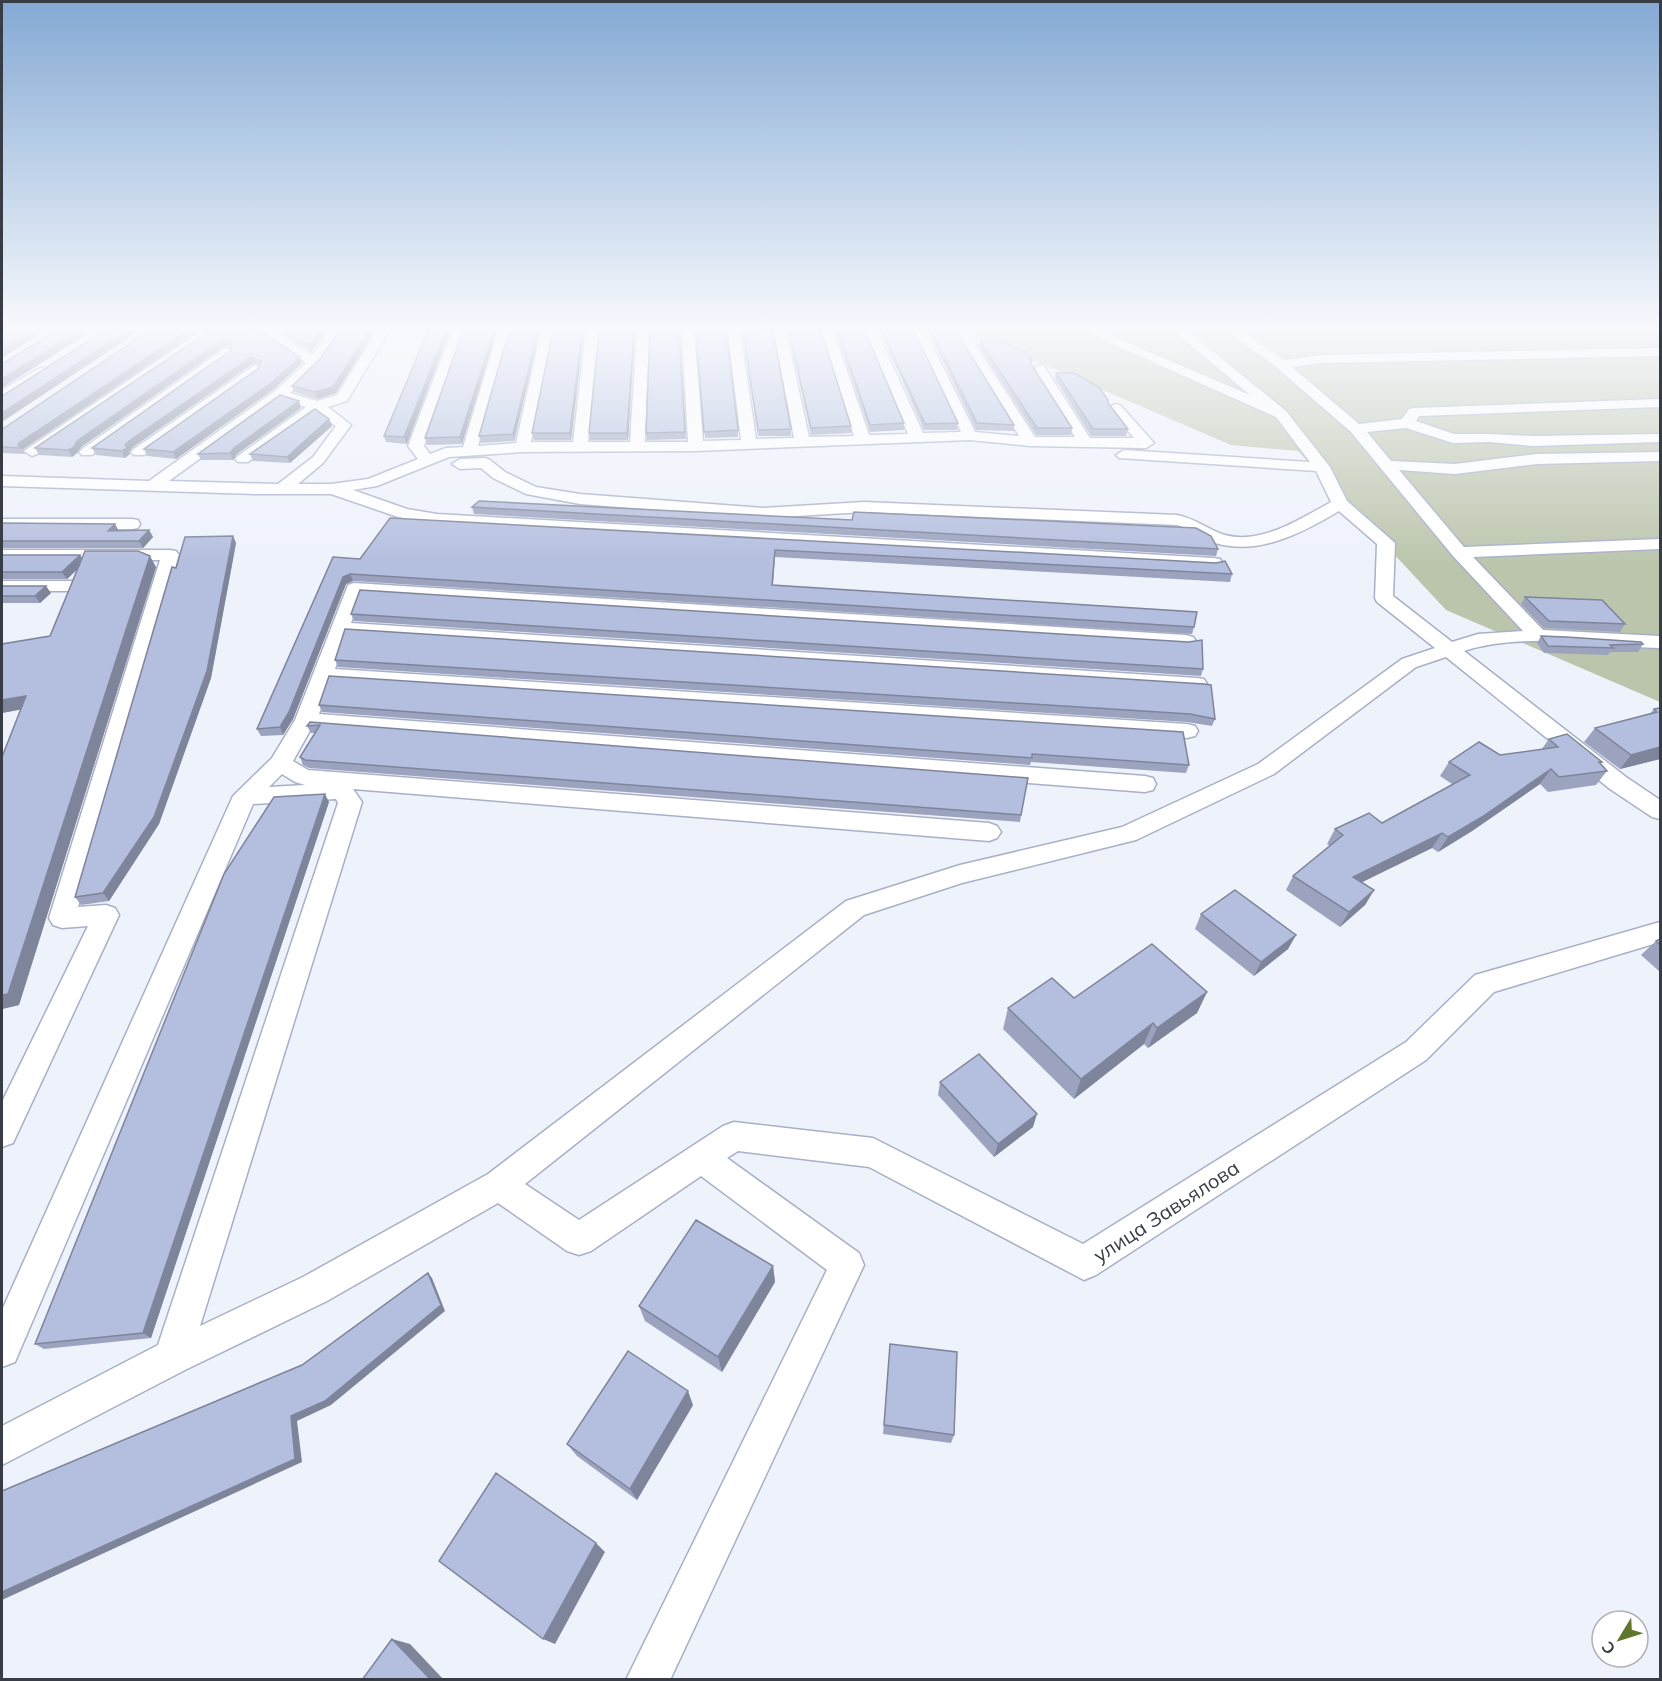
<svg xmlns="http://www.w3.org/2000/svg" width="1662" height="1681" font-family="Mulish,sans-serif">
  <rect width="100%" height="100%" fill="#eef2fb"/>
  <path fill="#bbc5ac" d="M965,331H1660V702L1446,610L1298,451L1231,445Z"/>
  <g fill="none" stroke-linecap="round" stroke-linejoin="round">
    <defs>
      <path id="minor" d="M202,331L206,332L208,335L206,338L37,454L32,456L24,451Z
        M257,331H272L312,355L330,331H342L319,365L290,393L317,401L337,395L377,331H389L347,401L328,407L351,425L323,463L298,484H331L368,479L418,459L408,446L452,331H464L424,446L430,454L446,448L463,447L498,331H510L478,446L516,443L541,331H553L531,442H573L586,331H598L588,442H630L637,331H649L645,442H688L682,331H694L703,441L741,440L728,331H740L756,439L794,438L774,331H786L809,437L854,436L821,331H833L869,435L908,434L865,331H877L923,433L961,432L913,331H925L975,432L1019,436L957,335L963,331L969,335L1035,437H1075L1032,369L1039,365L1044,366L1090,438H1134L1108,408L1115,404L1120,405L1154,443L1146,448L1030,446L970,440L696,451L523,452L449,457L377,486L353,490L407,509L437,514L1214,558L1220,559L1223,563L1220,567L1214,568L437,524L398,517L331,494H255L2,486V476L149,481L275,391L306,363ZM282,399L306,407L238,456L235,459L238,462H248L317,413L336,426L313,457L278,484L169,481Z
        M1083,331H1100L1250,395L1174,331H1188L1286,411L1330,467L1347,501L1395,543L1393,596L1452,642L1478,634L1523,631L1453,556L1351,432L1276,367L1227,331H1242L1284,360L1322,355L1660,348V356L1322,363L1292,367L1359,424L1402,419L1409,409L1414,408L1660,399V407L1419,416L1416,421L1454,434H1489L1533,436L1660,434V442L1533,446L1489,442L1453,443L1406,428L1367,432L1391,461L1455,464L1537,454L1660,452V461L1537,464L1455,474L1399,470L1464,547L1660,539V549L1473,557L1543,630L1660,636V648C1599,647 1523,631 1464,651L1626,777L1660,800V819L1652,817L1610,789L1446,657L1416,667L1274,774L1136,840L962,883L864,915L525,1184L579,1220L723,1126L734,1122L873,1138L1083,1244L1406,1042L1475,975L1660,922V942L1494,992L1426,1060L1096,1275L1084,1280L869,1167L738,1151L727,1158L859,1253L864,1265L670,1680H626L827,1270L701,1176L591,1251L579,1255L567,1251L498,1203L327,1301L185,1370L2,1465V1426L158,1345L338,803L336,799L253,804L15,1362L2,1367V1310L233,796L272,758L295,720L348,585L354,583L1186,635L1193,637L1196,641L1193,645L1186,647L361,595L351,623L1197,678L1204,679L1207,684L1204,689L1197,690L347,634L335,669L1187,724L1195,726L1198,731L1195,736L1187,738L331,681L319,714L1145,776L1153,778L1156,784L1153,790L1145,792L312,727L293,761L308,770L989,823L997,826L1001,832L997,838L989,841L353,789L362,802L200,1326L303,1277L488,1174L846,901L960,865L1122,827L1258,764L1402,659L1435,648L1377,602L1375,598L1377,544L1339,511C1302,533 1259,556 1215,543C1201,539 1191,529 1177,525L864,512L763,518L580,504L526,494L493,478L481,468L460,469L452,464L460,459L485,458L490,460L505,472L536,487L580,494L763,508L864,502L1177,515C1197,519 1208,530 1225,535C1261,545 1300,519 1331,502L1316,471L1119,458L1116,455L1124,450L1310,462L1276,417ZM282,774L295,782L305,785L269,787Z
        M226,348L231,349L233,352L231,355L92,455H82L79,452L82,449Z
        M255,365L262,369L260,372L144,455H134L131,452L134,449Z
        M40,368L45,369L47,372L45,375L2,400V390Z
        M2,519H132L138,520L140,524L138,528L132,529H2Z
        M2,550H170L176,551L179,555L78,907L106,905L115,908L119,915L13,1143L2,1147V1102L88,926L62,928L53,925L49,918L160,560H2Z
        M2,581H72L78,582L81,586L78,590L72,591H2Z"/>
    </defs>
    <use href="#minor" stroke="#a8b0c7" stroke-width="3"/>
    <use href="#minor" fill="#fff" fill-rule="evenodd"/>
  </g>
  <path fill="#9ba3bf" d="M149,331H199L23,449L25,454L2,453V429L4,428Z
    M277,331H327L311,352Z
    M428,331L407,444L386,442L384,436Z
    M463,331L462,444L427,445L425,438Z
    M509,331H540L514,441L481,443L479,436Z
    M553,331H584L571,440H534L532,433Z
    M599,331H635L628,440H590L589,433Z
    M680,331L686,439L647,440L646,433Z
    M696,331L738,430V437L705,438Z
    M742,331H773L791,429V436H758Z
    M788,331H821L851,426V433L811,435Z
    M835,331H865L904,423V430L870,432Z
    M880,331H914L958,423L957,430H924Z
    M928,331H956L1014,425V431L976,430Z
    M205,334L300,357L302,363L274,389L176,459L147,456L144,449L259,368V366L254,363L133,447L129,452L130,454L125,458L96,455L92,448L230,351L232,348L225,346L81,447L77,453L72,457L39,455L35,448Z
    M980,341L1032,361L1031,365L1072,428L1071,435H1036L979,347Z
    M319,360L336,393L317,399L294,392L292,386Z
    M1056,373L1108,403L1128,429L1126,436H1091L1055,379Z
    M301,408L237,454L233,460H201L198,454Z
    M329,419L332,426L290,463L253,461L250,454Z
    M472,507L1218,549L1216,556L474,514Z
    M390,518L1232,574L1230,582L775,557L773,585L1194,627L1192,634L353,581L346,584L293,719L283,735L261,736L257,729L333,557L360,559Z
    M2,523L118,531L149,530L153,537L143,548H2Z
    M233,536L236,543L211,678L159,824L109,901L81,905L75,897L176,568Z
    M2,555H80L82,558L156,567L19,1005L2,1009V757L21,709L2,713V644L50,636L78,569L67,579H2Z
    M2,586L51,593L40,603H2Z
    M1525,597L1625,624L1620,632L1544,628L1521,604Z
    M351,614L1203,669L1201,676L354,621Z
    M1541,636L1643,644L1638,652H1610L1608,655L1544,653L1537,643Z
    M335,660L1204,684L1215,719L1212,726L1187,722L338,667Z
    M319,705L1189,765L1186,773L1031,762L1030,765L322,712Z
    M1660,708V759L1620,769L1584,742L1595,728L1650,714L1654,709Z
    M310,722L1021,815L1020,822L309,768L303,765L300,757L315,733H311L307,726Z
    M1549,739L1602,762L1600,764L1607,771L1596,785L1548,792L1540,784L1472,831L1438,852L1432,848L1362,882L1374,890L1365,905L1340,927L1286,890L1293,876L1330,846L1327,844L1335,829L1382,823L1452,784L1440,776L1449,762L1541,750Z
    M329,802L151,1338L44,1349L35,1344Z
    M1201,914L1296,935L1288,949L1254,976L1195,929Z
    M1660,939V972L1641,955L1656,941Z
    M1207,992L1197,1013L1148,1048L1144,1044L1074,1099L1003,1029L1008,1008L1074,998Z
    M940,1082L1033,1127L994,1157L938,1095Z
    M773,1266L775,1282L722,1372L645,1321L639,1306Z
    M890,1344L954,1435L951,1443L883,1434Z
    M693,1405L637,1500L577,1456L567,1444Z"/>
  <path fill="#7e859b" d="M32,331H45L2,358V349Z
    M80,331H92L2,388V379Z
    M127,331H139L2,422V413Z
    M187,331H199L22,450L18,445L19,443Z
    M320,331H327L311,352L309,346Z
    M369,331H375L336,393L317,399L315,392Z
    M446,331H450L407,444L404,437Z
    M494,331H497L462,444L460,437Z
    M538,331H540L514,441L513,434Z
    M582,331H584L571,440L570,433Z
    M634,331H635L628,440L627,433Z
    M222,340L225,346L81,447L77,453L72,457L68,450L77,441Z
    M251,357L254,363L133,447L129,452L130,454L125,458L122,451L129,441Z
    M300,357L302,363L274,389L176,459L173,452Z
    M299,401L301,408L237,454L233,460L230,453L234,448Z
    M329,419L332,426L290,463L287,457Z
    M115,524L119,531H108Z
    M149,530L153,537L143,548L139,541Z
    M233,536L236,543L211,678L159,824L109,901L103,893Z
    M80,555L85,562L67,579L62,572Z
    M150,556L156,567L19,1005L2,1009V995Z
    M350,574L353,581L346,584L293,719L283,735L280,727L343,577Z
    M46,586L51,593L40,603L35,596Z
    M26,696L35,707L2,713V700Z
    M1660,747V759L1620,769L1631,755Z
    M1551,769L1540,784L1472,831L1438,852L1448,837Z
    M325,794L329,802L151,1338L143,1333Z
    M1442,833L1432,848L1344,891L1353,877Z
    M1374,890L1365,905L1340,927L1349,912Z
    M1296,935L1288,949L1254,976L1261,962Z
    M1207,992L1197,1013L1148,1048L1157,1028Z
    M1153,1023L1144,1044L1074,1099L1081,1079Z
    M1037,1114L1033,1127L994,1157L998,1144Z
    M773,1266L775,1282L722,1372L718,1357Z
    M428,1273L432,1278L445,1311L331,1405L297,1421L302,1462L2,1600V1592L291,1416Z
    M688,1391L693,1405L637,1500L630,1489Z
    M596,1543L605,1552L555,1644L543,1639Z
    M392,1639L410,1644L444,1680H431Z"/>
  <path fill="#b4bede" stroke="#7e859b" stroke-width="1.5" d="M9,331H32L2,349V335Z
    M56,331H80L2,379V364Z
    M104,331H127L2,413V395H4Z
    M149,331H187L19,443L18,445L21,448L2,447V429L4,428Z
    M206,331H260L300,357L271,383L173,452L144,449L259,368L261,361L251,357L129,441L125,445L127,448L122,451L92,448L230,351L232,347L230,342L222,340L77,441L74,447L68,450L35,448L205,334Z
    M284,331H320L309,346Z
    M339,331H369L333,387L315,392L292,386L319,360Z
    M428,331H446L404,437L384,436Z
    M463,331H494L460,437L425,438Z
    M509,331H538L513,434L479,436Z
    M553,331H582L570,433H532Z
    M599,331H634L627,433H589Z
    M650,331H679L685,432L646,433Z
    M696,331H726L738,430L704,432Z
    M743,331H773L791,429L758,430Z
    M789,331H821L851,426L811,428Z
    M838,331H865L904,423L870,425Z
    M882,331H914L958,423L925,424Z
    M931,331H956L1014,425L977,423Z
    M980,341H1001L1027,353L1032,361L1031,364L1072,428H1037Z
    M1056,373H1074L1099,387L1108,400V403L1128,429H1093Z
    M280,395L299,401L234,448L230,453L198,454Z
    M315,409L329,419L287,457L250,454Z
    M479,501L852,520L854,512L1196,528L1211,536L1218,549L472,507Z
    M390,518L1216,563L1225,561L1232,574L775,550L772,585L1197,612L1194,627L350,574L343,577L289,712L280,727L257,729L333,557L360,559Z
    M2,523L115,524L108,531L149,530L139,541H2Z
    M233,536L207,671L154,817L103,893L75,897L172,567L176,568L185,537Z
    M85,551H138L150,556L8,994L2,995V757L26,696L2,700V644L50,636Z
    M2,555H80L62,572H2Z
    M2,586H46L35,596H2Z
    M360,590L1188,642L1202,640L1203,669L351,614Z
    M1525,597L1602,600L1625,624L1549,621Z
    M345,629L1204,684L1211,685L1215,719L1190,714L335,660Z
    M1541,636L1566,637L1641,642L1643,644L1610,645L1613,648L1548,646Z
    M329,676L1183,732L1189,765L1032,754V758L319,705Z
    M1660,708V747L1631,755L1595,728L1657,712L1654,709Z
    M310,722L1028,778L1021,815L305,760L300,757L320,725L307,726Z
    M1567,734L1602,762H1599L1607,771L1559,777L1551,769L1482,817L1448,837L1442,833L1353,877L1374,890L1349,912L1293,876L1343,835L1335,829L1369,813L1382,823L1470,775L1449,762L1479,742L1500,755L1558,747L1549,739Z
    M325,794L143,1333L35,1344L224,874L274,797Z
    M1235,890L1296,935L1261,962L1201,914Z
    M1660,939V945L1656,941Z
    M1152,944L1207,992L1157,1028L1153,1023L1081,1079L1008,1008L1052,978L1074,998Z
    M979,1054L1037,1114L998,1144L940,1082Z
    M696,1220L773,1266L718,1357L639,1306Z
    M428,1273L441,1305L325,1401L291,1416L295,1459L2,1592V1491L302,1365Z
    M890,1344L957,1352L954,1435L884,1425Z
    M628,1351L688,1391L630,1489L567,1444Z
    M496,1473L596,1543L543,1639L439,1561Z
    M392,1639L431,1680H362Z"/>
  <linearGradient id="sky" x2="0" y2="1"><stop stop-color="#84a9d4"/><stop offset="0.58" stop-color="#f7f9fd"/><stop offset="1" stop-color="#f7f9fd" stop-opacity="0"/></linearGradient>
  <rect width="1662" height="566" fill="url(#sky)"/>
  <g text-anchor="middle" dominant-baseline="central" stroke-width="5" stroke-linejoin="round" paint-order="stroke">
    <g font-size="20" fill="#383c45" stroke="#fff">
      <text transform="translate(1166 1211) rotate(-33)">улица Завьялова</text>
    </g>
  </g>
  <rect width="1662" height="1681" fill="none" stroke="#383c45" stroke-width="6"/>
  <g transform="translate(1620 1639) rotate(232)"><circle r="28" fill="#ffffff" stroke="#afb1b5" stroke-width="1.5"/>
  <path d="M0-4.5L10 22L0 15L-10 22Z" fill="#5e772a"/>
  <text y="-9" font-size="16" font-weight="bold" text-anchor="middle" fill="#383c45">С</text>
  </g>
</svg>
